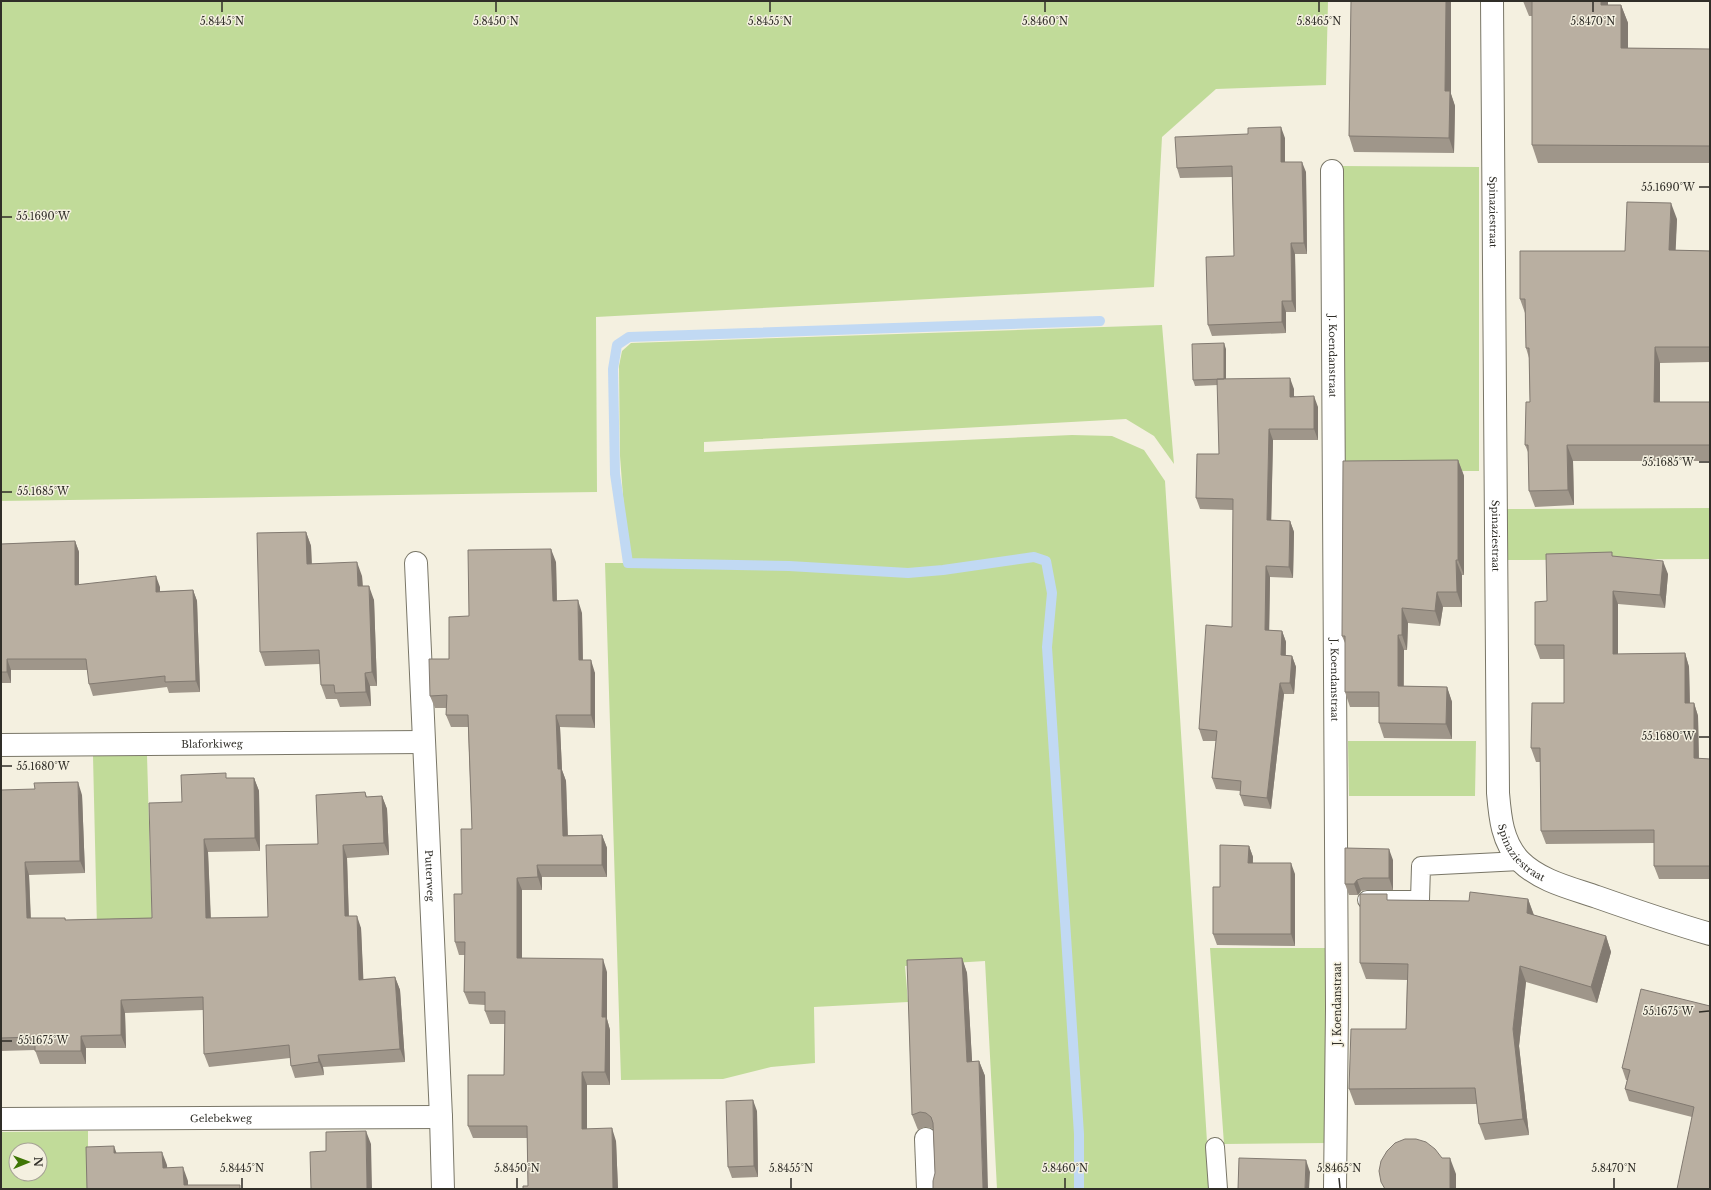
<svg xmlns="http://www.w3.org/2000/svg" width="1711" height="1190" font-family="'Libre Baskerville',serif">
  <rect width="100%" height="100%" fill="#f4f0e0"/>
  <path fill="#c1db99" fill-rule="evenodd" d="M1,1H1328L1326,85L1216,89L1162,137L1154,287L596,317L597,492L1,501Z
    M1342,166L1479,167V471H1344Z
    M1162,325L1174,464L1154,436L1126,419L704,442V452L1072,435L1112,436L1144,450L1165,481L1210,1189H997L985,961L905,966L908,1002L814,1007L815,1063L771,1067L723,1079L621,1080L605,563H628L620,456L619,366L622,351L631,343Z
    M1710,508V559L1506,560V509Z
    M1348,741H1476L1475,796H1349Z
    M147,755L152,927L97,928L93,756Z
    M1210,948H1327L1329,1143L1224,1144Z
    M88,1131V1189H1V1132ZM16,1150H40V1174H16Z"/>
  <g fill="none" stroke-linecap="round" stroke-linejoin="round">
    <path stroke="#c1d9f3" stroke-width="10" d="M1079,1189V1134L1047,647L1052,593L1046,561L1034,557L943,570L908,573L789,566L628,563L615,474L613,369L617,345L629,337L1100,321"/>
    <defs>
      <path id="service" d="M1367,900H1420L1421,866L1520,861
        M1215,1147L1218,1189"/>
      <g id="minor">
        <path id="s1" d="M1492,1L1498,793C1500,817 1502,842 1520,861C1540,881 1571,888 1597,897C1634,910 1672,923 1710,934"/>
        <path id="s2" d="M1332,171L1337,1008L1335,1189"/>
        <path id="s3" d="M416,563L441,1117L443,1189"/>
        <path id="s4" d="M1,745L423,742"/>
        <path id="s5" d="M1,1119L441,1117"/>
        <path d="M926,1139L928,1189"/>
      </g>
    </defs>
    <use href="#service" stroke="#797667" stroke-width="20"/>
    <use href="#minor" stroke="#797667" stroke-width="24"/>
    <use href="#service" stroke="#fff" stroke-width="18"/>
    <use href="#minor" stroke="#fff" stroke-width="22"/>
  </g>
  <path fill="#9f968a" d="M1351,1H1451V94L1455,106L1454,153L1354,152L1349,136Z
    M1523,1H1608V5H1621L1628,23V48L1710,49V163H1538L1532,145V16H1529Z
    M1285,138V162L1306,172L1307,254H1295L1296,312H1286V333L1212,336L1208,325L1234,256L1232,177L1180,178L1177,168Z
    M1677,219L1675,250L1710,251V362L1660,363V402H1710V461H1573L1574,505L1535,507L1529,491L1528,452L1525,445L1530,402L1529,358L1526,348L1525,313L1520,299L1625,251Z
    M1226,349V379L1294,389V396L1318,407V440H1273L1271,520L1290,521L1294,532L1293,578L1270,577L1269,630L1282,631L1286,642V655L1292,656L1296,667L1294,694H1284L1271,809L1244,806L1240,795V791L1216,789L1212,778L1216,741H1203L1199,729L1232,627L1233,510L1200,509L1196,498L1219,454L1218,385L1195,386L1193,380Z
    M1458,460L1464,476V575H1462V607H1443L1440,626L1408,623L1407,650H1404V686L1447,687L1452,702V739L1384,738L1379,723V707H1350L1345,692V643L1342,636Z
    M306,532L311,546L312,564L362,576L363,586L374,600L377,686H370L371,706L340,707L337,699H326L321,685L320,664L265,666L260,652Z
    M75,541L79,552V585L160,587V591L193,590L197,601L200,692L169,693L167,687L93,696L89,684L88,670H11V683H1V544Z
    M1613,556L1668,574L1665,608L1618,604V654L1685,653L1689,667L1690,703H1694L1698,716L1699,758L1710,759V879H1659L1654,866V843L1546,844L1541,831L1540,762H1536L1531,748L1564,703V659H1540L1535,645Z
    M556,562L557,601L582,613L583,660L595,673V728L560,727L562,770L566,781L568,835H602L607,848V877H542V890H522V958L607,972V1019L610,1030V1085H587V1129L616,1141L618,1189H523L528,1186L527,1138H473L468,1126L504,1075L505,1024H490L485,1011V1005L469,1004L464,992L465,955H459L455,942L472,829L468,727H451L446,715V708H435L430,696L449,659L469,616Z
    M228,778H254L259,791L260,851L208,852L211,918L268,917L318,844L365,792L367,797L382,796L387,809L389,855L347,858L349,916L361,928L363,979L395,977L400,990L405,1062L323,1067L324,1075L295,1078L291,1066L290,1058L209,1067L204,1054L203,1010L125,1013L126,1048H86V1064H40L35,1050L1,1051V790L82,795L85,873L29,875L31,918H65L66,920L152,918L182,802Z
    M1249,846L1253,857V863L1295,874V946L1217,945L1213,934L1220,887Z
    M1393,860V890H1367L1361,891L1358,895H1349L1345,884Z
    M1528,899L1534,915L1606,936L1611,952L1597,1003L1526,982L1519,1046L1529,1135L1485,1140L1479,1124L1477,1104L1355,1105L1349,1089L1406,1029L1407,980L1366,979L1360,963L1389,900L1469,901Z
    M962,958L967,973L972,1062L979,1061L985,1076L935,1173L933,1129L931,1128L925,1127L918,1130L912,1115Z
    M1710,1006V1189L1692,1117L1629,1101L1625,1089L1627,1080H1626L1622,1068Z
    M757,1111L758,1177L732,1178L728,1167Z"/>
  <path fill="#827a71" d="M1446,1H1451V94L1455,106L1454,153L1449,138L1445,91Z
    M1601,1H1608V23L1601,5Z
    M1621,5L1628,23V66L1621,48Z
    M1281,127L1285,138V173L1281,162Z
    M1302,162L1306,172L1307,254L1304,243Z
    M1671,203L1677,219L1675,266L1669,250Z
    M1291,243L1295,254L1296,312L1292,301Z
    M1282,301L1286,312V333L1282,322Z
    M1224,343L1226,349V385L1224,380Z
    M1655,347L1660,363V418L1654,402Z
    M1290,378L1294,389V408L1290,397Z
    M1314,396L1318,407V440L1314,429Z
    M1269,429L1273,440L1271,531L1267,520Z
    M1567,445L1573,461L1574,505L1568,490Z
    M1458,460L1464,476V575L1458,560Z
    M1290,521L1294,532L1293,578L1289,567Z
    M306,532L311,546L312,578L307,564Z
    M75,541L79,552V596L75,585Z
    M551,549L556,562L557,613L553,601Z
    M1456,560L1462,575V607L1457,592Z
    M1663,561L1668,574L1665,608L1660,595Z
    M357,562L362,576L363,600L358,586Z
    M1266,566L1270,577L1269,641L1265,630Z
    M156,576L160,587V603L156,592Z
    M369,586L374,600L377,686L372,672Z
    M193,590L197,601L200,692L196,681Z
    M1613,591L1618,604V668L1613,654Z
    M1437,592L1443,607L1440,626L1435,611Z
    M578,600L582,613L583,672L579,660Z
    M1402,608L1408,623L1407,650L1402,635Z
    M1282,631L1286,642L1285,666L1281,655Z
    M1398,635L1404,650L1403,701L1398,686Z
    M1685,653L1689,667L1690,716L1685,703Z
    M1292,656L1296,667L1294,694L1290,683Z
    M7,659L11,670V683L7,672Z
    M591,660L595,673V728L591,715Z
    M365,673L370,686L371,706L366,692Z
    M1280,683L1284,694L1271,809L1267,798Z
    M1447,687L1452,702V739L1446,724Z
    M1694,703L1698,716L1699,771L1694,758Z
    M556,715L560,727L562,770L566,781L568,848L563,836L558,769Z
    M254,778L259,791L260,851L255,838Z
    M78,782L82,795L85,873L80,861Z
    M382,796L387,809L389,855L384,843Z
    M602,835L607,848V877L602,865Z
    M204,839L208,852L211,930L206,918Z
    M343,845L347,858L349,929L345,916Z
    M1249,846L1253,857L1252,874L1248,863Z
    M1389,849L1393,860V890L1389,878Z
    M25,862L29,875L31,931L27,918Z
    M1291,863L1295,874V946L1291,934Z
    M537,865L542,877V890L538,877Z
    M517,878L522,890V971L517,958Z
    M1357,880L1361,891L1358,895L1354,884Z
    M1528,899L1534,916L1527,913Z
    M357,916L361,928L364,992L359,980Z
    M1606,936L1611,952L1597,1003L1591,987Z
    M962,958L967,973L973,1077L967,1062Z
    M603,959L607,972V1019L610,1030V1085L605,1072L602,1017Z
    M1520,966L1526,982L1519,1046L1529,1135L1523,1119L1513,1029Z
    M395,977L400,990L405,1062L400,1049Z
    M121,1000L125,1013L126,1048L121,1035Z
    M81,1036L86,1048V1064L81,1051Z
    M318,1055L323,1067L324,1075L319,1062Z
    M979,1061L985,1076L988,1189H983Z
    M582,1072L587,1085V1141L582,1129Z
    M753,1100L757,1111L758,1177L754,1166Z
    M612,1128L616,1141L618,1189H613Z
    M366,1131L371,1144L372,1189H367Z
    M114,1146L119,1160L114,1153Z
    M162,1152L167,1165L168,1182L163,1168Z
    M1450,1158L1456,1174V1189H1450Z
    M1306,1160L1310,1172L1309,1189H1305Z
    M183,1167L188,1181V1189L184,1185Z"/>
  <path fill="#b9afa1" stroke="#827a71" d="M1351,1H1446L1445,91H1450L1449,138L1349,136Z
    M1532,1H1601V5H1621V48L1710,49V146L1532,145Z
    M1281,127V162H1302L1304,243H1291L1292,301H1282V322L1208,325L1206,257L1234,256L1232,166L1177,168L1175,137L1248,134V128Z
    M1627,202L1671,203L1669,250L1710,251V347H1655L1654,402H1710V445H1567L1568,490L1529,491L1528,445H1525L1526,402H1530L1529,348H1526L1525,299H1520V251H1625Z
    M1224,343V379L1193,380L1192,344Z
    M1290,378V397L1314,396V429H1269L1267,520L1290,521L1289,567L1266,566L1265,630L1282,631L1281,655L1292,656L1290,683H1280L1267,798L1240,795L1241,781L1212,778L1217,731L1199,729L1206,625L1232,627L1233,499L1196,498L1197,454H1219L1217,379Z
    M1458,460V560H1456L1457,592H1437L1435,611L1402,608V635H1398V686L1447,687L1446,724L1379,723V692H1345V636H1342L1343,461Z
    M306,532L307,564L357,562L358,586H369L372,672L365,673L366,692L335,693L334,685H321L319,650L260,652L257,533Z
    M75,541V585L156,576V592L193,590L196,681L165,682V676L89,684L86,659H7V672H1V544Z
    M551,549L553,601L578,600L579,660H591V715H556L558,769H561L563,836L602,835V865H537L538,877L517,878V958L603,959L602,1017H606L605,1072H582V1129L612,1128L613,1189H523V1186H528L527,1126H468V1075H504L505,1011H485V992H464L465,942H455L454,894H462L461,829H472L468,715H446L447,695L430,696L429,659H449V617L469,616L468,550Z
    M1612,552V556L1663,561L1660,595L1613,591V654L1685,653V703H1694V758L1710,759V866H1654V830L1541,831L1540,748H1531L1532,703H1564V645H1535V602L1547,601L1546,554Z
    M226,773V778H254L255,838L204,839L206,918L268,917L266,845L318,844L316,795L365,792L366,797L382,796L384,843L343,845L345,916H357L359,980L395,977L400,1049L318,1055L319,1062L291,1066L289,1045L204,1054L203,997L121,1000V1035L81,1036V1051H35V1037L1,1038V790L35,789L34,783L78,782L80,861L25,862L27,918H65V920L152,918L149,803L182,802L181,775Z
    M1220,845L1249,846L1248,863H1291V934H1213V887H1220Z
    M1345,848L1389,849V878H1363L1357,880L1354,884H1345Z
    M1470,892L1528,899L1527,913L1606,936L1591,987L1520,966L1513,1029L1523,1119L1479,1124L1475,1088L1349,1089L1351,1029H1406L1408,964L1360,963V894H1387V900L1469,901Z
    M962,958L967,1062L979,1061L983,1189H933V1181L935,1173L933,1123L931,1117L926,1113L920,1112L912,1115L907,960Z
    M1641,989L1710,1006V1189H1677L1694,1107L1625,1089L1630,1070L1622,1068Z
    M753,1100L754,1166L728,1167L726,1101Z
    M366,1131L367,1189H311L310,1152L326,1151V1132Z
    M1405,1139H1416L1426,1142L1435,1149L1442,1158H1450V1189H1385L1381,1182L1379,1171L1381,1161L1387,1151L1395,1143Z
    M114,1146V1153L162,1152L163,1168L183,1167L184,1185H240V1189H87L86,1147Z
    M1239,1158L1306,1160L1305,1189H1238Z"/>
  <path fill="none" stroke="#302e28" stroke-width="1.5" d="M222,2V12M496,2V12M770,2V12M1045,2V12M1319,2V12M1593,2V12M1699,187H1709M2,217H12M1699,462H1709M2,492H12M1699,737H1709M2,766H12M1699,1012L1709,1011M2,1041H12M242,1178V1188M517,1178V1188M791,1178V1188M1065,1178V1188M1339,1178L1340,1188M1614,1178V1188"/>
  <g text-anchor="middle" dominant-baseline="central" stroke-width="3" stroke-linejoin="round" paint-order="stroke">
    <g font-size="10" fill="#302e28" stroke="#f4f0e0">
      <text stroke="none"><textPath href="#s1" startOffset="211">Spinaziestraat</textPath></text>
      <text stroke="none"><textPath href="#s2" startOffset="185">J. Koendanstraat</textPath></text>
      <text stroke="none"><textPath href="#s1" startOffset="535">Spinaziestraat</textPath></text>
      <text stroke="none"><textPath href="#s2" startOffset="509">J. Koendanstraat</textPath></text>
      <text stroke="none"><textPath href="#s4" startOffset="211">Blaforkiweg</textPath></text>
      <text stroke="none"><textPath href="#s1" startOffset="859">Spinaziestraat</textPath></text>
      <text stroke="none"><textPath href="#s3" startOffset="313">Putterweg</textPath></text>
      <text transform="translate(1337 1004) rotate(-90)">J. Koendanstraat</text>
      <text stroke="none"><textPath href="#s5" startOffset="220">Gelebekweg</textPath></text>
    </g>
  </g>
  <g font-size="10" text-anchor="middle" fill="#302e28" stroke="#f4f0e0" stroke-width="3" stroke-linejoin="round" paint-order="stroke">
    <text x="222" y="25">5.8445°N</text>
    <text x="496" y="25">5.8450°N</text>
    <text x="770" y="25">5.8455°N</text>
    <text x="1045" y="25">5.8460°N</text>
    <text x="1319" y="25">5.8465°N</text>
    <text x="1593" y="25">5.8470°N</text>
    <text x="1668" y="191">55.1690°W</text>
    <text x="43" y="220">55.1690°W</text>
    <text x="1668" y="466">55.1685°W</text>
    <text x="43" y="495">55.1685°W</text>
    <text x="1668" y="740">55.1680°W</text>
    <text x="43" y="770">55.1680°W</text>
    <text x="1668" y="1015">55.1675°W</text>
    <text x="43" y="1044">55.1675°W</text>
    <text x="242" y="1172">5.8445°N</text>
    <text x="517" y="1172">5.8450°N</text>
    <text x="791" y="1172">5.8455°N</text>
    <text x="1065" y="1172">5.8460°N</text>
    <text x="1339" y="1172">5.8465°N</text>
    <text x="1614" y="1172">5.8470°N</text>
  </g>
  <rect width="1711" height="1190" fill="none" stroke="#302e28" stroke-width="4"/>
  <g transform="translate(28 1162) rotate(89)"><circle r="19" fill="#f4f0e0" stroke="#a6a296"/>
  <path d="M0-3L7 15L0 10L-7 15Z" fill="#3e7504"/>
  <text y="-6" font-size="11" font-weight="bold" text-anchor="middle" fill="#302e28">N</text>
  </g>
</svg>
